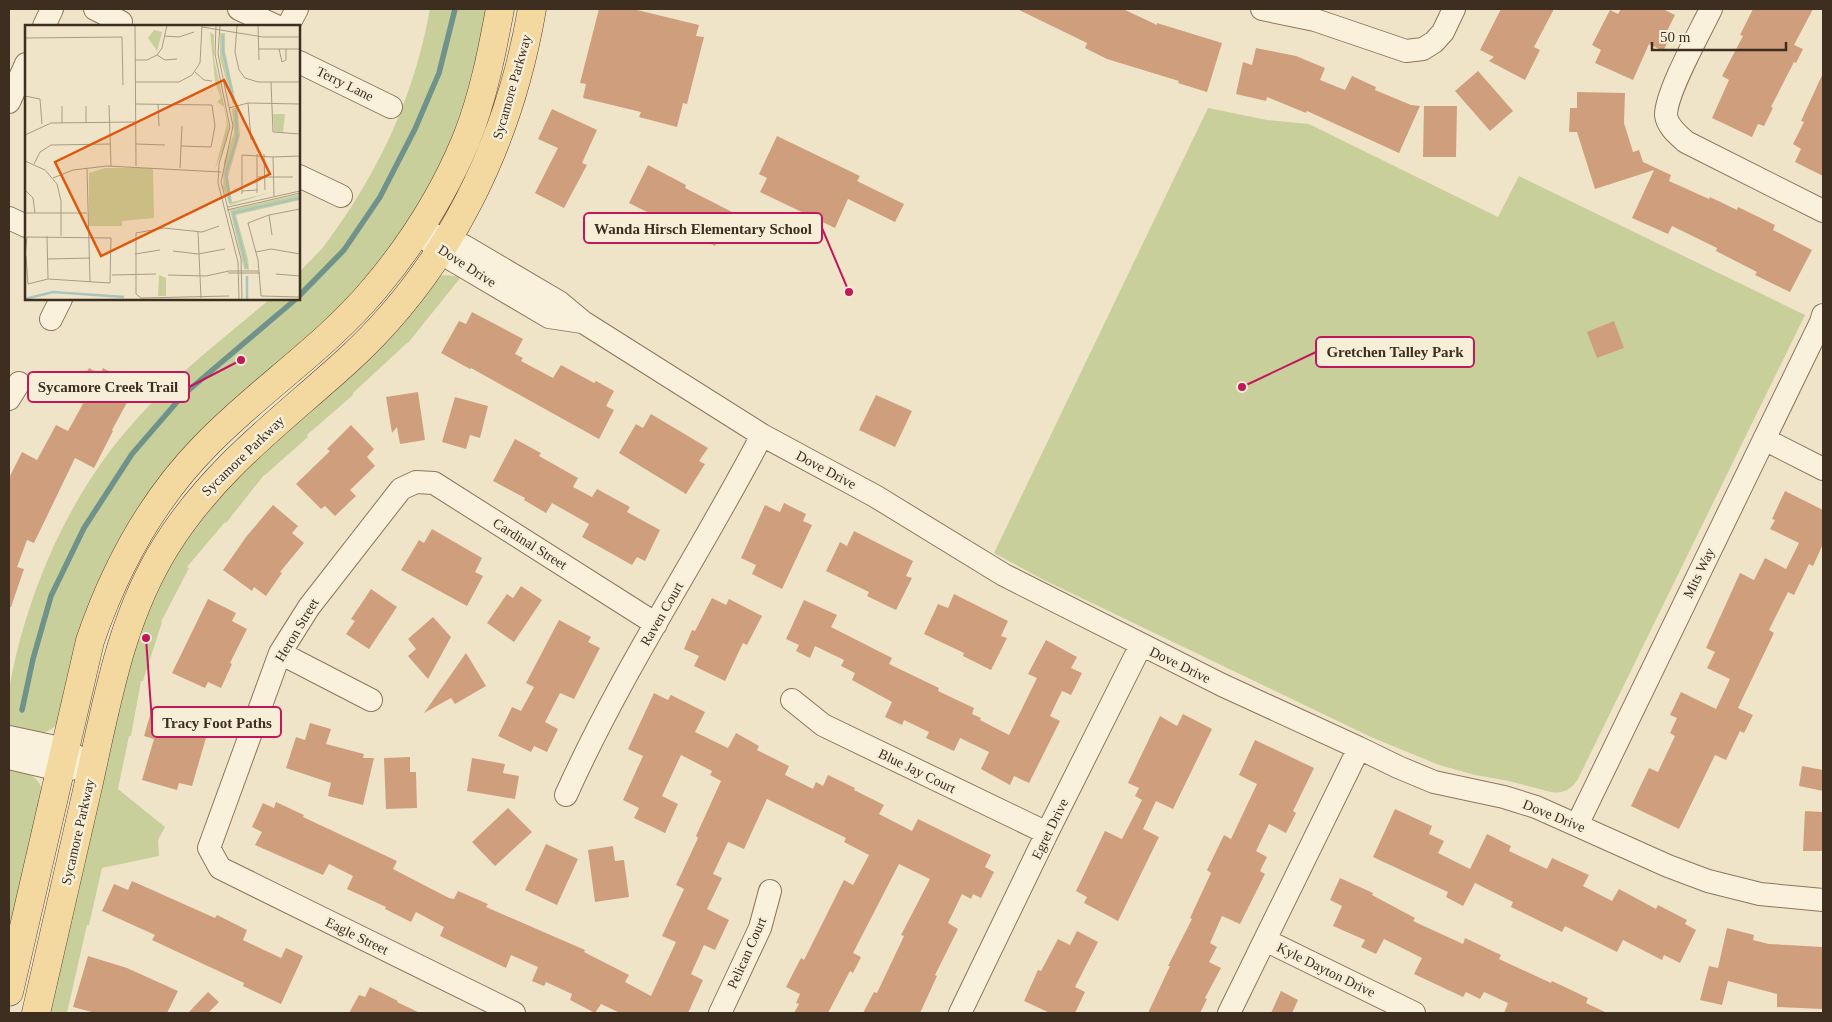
<svg xmlns="http://www.w3.org/2000/svg" width="1832" height="1022" font-family="'Times New Roman',serif">
  <rect width="100%" height="100%" fill="#f0e4c8"/>
  <path fill="#c9cf9b" d="M430,9H488L481,50L462,115L449,147L422,203L387,253L345,305L184,453L59,722C44,740 29,732 9,728C9,715 7,702 9,690C25,598 66,501 127,430C169,380 221,340 270,299H299V273C308,262 319,253 327,242C380,170 414,96 430,9Z
    M1208,108L1267,120L1309,124L1498,217L1519,176L1805,315L1578,779C1572,789 1563,794 1551,792L1509,781L1475,775L1439,765L1371,737L1044,580L994,553Z
    M446,275L461,277L408,343H407L353,393V395L307,435L308,437L265,475H264L226,523L225,522L187,567L189,568L161,622H162L143,681H141L131,736H129L118,789L165,827L158,840L159,856L102,868L89,925H87L67,1013H47L123,681L142,620L169,562L208,506L433,281L440,276Z
    M9,768C25,773 39,774 43,793L9,943Z"/>
  <g fill="none" stroke-linecap="round" stroke-linejoin="round">
    <path stroke="#6f938a" stroke-width="5.5" d="M299,296L344,250L380,197L415,129L439,73L455,9
      M22,710L33,659L51,596L84,528L132,454L183,395L296,299"/>
  </g>
  <path fill="#cf9f7d" d="M599,9H633L699,25L696,36L704,37L687,104L683,103L677,127L639,117L641,112L583,98L586,84L580,83Z
    M1017,9H1123L1157,25V23L1222,43L1207,92L1178,83L1179,81L1107,59L1085,48L1087,43Z
    M1501,9H1554L1534,47L1540,50L1525,80L1489,61L1494,57L1480,50Z
    M1621,9H1663L1675,15L1666,33L1671,36L1663,51L1649,44L1633,80L1595,63L1601,50L1592,45L1610,10L1618,14Z
    M1753,9H1813L1794,45L1803,49L1796,63L1794,62L1771,107L1773,108L1764,126L1758,124L1752,137L1712,118L1729,80L1722,76L1743,36L1740,35Z
    M1256,48L1296,56L1325,68L1320,80L1345,90L1352,76L1376,87L1375,90L1411,105L1420,106L1399,153L1307,111L1306,113L1267,97L1266,101L1236,94L1243,62L1252,65Z
    M1478,71L1513,111L1490,131L1455,91Z
    M1823,73V176L1795,162L1801,149L1793,144L1804,122L1801,121Z
    M1577,92L1625,93L1624,123L1633,152L1639,150L1643,162L1671,175L1669,181L1709,199L1710,197L1737,210L1738,207L1775,225L1773,230L1812,250L1790,292L1755,275L1757,272L1716,251L1717,248L1672,226L1668,234L1632,218L1654,170L1595,189L1577,132H1569L1570,108H1577Z
    M1424,106H1457L1456,157H1423Z
    M552,109L597,130L582,163L587,165L564,208L535,193L558,148L538,139Z
    M777,136L860,176L857,181L904,204L895,222L848,199L835,228L760,192L767,178L759,174Z
    M648,165L686,185L685,188L738,215L727,236L721,233L715,246L629,203Z
    M472,312L523,339L515,354L523,358L521,361L553,378L561,365L594,383L596,381L614,391L606,406L614,410L599,439L471,368L470,369L441,353L459,321L466,324Z
    M1614,321L1624,348L1597,358L1587,332Z
    M89,368L100,374L103,368L136,386L112,430L113,431L94,468L75,458L34,543L27,540L17,567L24,569L11,607H9V478L22,452L37,460L56,425L68,431L85,400L74,395Z
    M418,392L425,440L400,444L397,427L392,433L386,397Z
    M876,395L912,411L895,447L859,430Z
    M455,397L488,406L480,438L470,435L466,449L442,442Z
    M651,414L708,448L699,461L705,464L686,494L619,453L636,424L643,428Z
    M351,425L374,449L367,457L375,466L350,490L356,496L335,516L325,506L321,509L296,484L330,451L327,449Z
    M515,439L541,453L539,456L578,478L573,487L592,497L597,489L630,507L627,512L660,530L645,561L637,557L632,565L582,537L589,524L552,503L546,513L524,500L525,498L493,481Z
    M1785,491L1823,510V544L1813,566L1809,564L1794,595L1788,592L1769,630L1774,633L1738,708L1753,715L1744,733L1740,731L1726,760L1715,755L1679,829L1631,806L1649,768L1658,772L1675,736L1670,733L1677,718L1670,715L1681,692L1716,709L1730,679L1707,668L1715,652L1706,648L1740,573L1754,580L1765,558L1786,569L1799,543L1770,529L1775,520L1772,519Z
    M784,503L806,514L803,521L812,525L782,589L752,574L756,565L741,558L765,505L780,512Z
    M273,505L298,526L292,533L304,543L280,572L282,573L266,596L254,587L252,591L223,570L246,537Z
    M432,529L482,558L475,572L483,576L467,606L401,570L419,540L424,543Z
    M854,531L913,561L906,576L912,578L896,610L867,596L869,592L826,571L840,542L847,546Z
    M521,586L542,600L514,642L487,623L507,594L513,598Z
    M371,589L397,607L369,649L346,634L355,621L351,619Z
    M954,594L1008,621L1001,636L1007,638L991,670L963,656L964,653L924,634L938,604L948,608Z
    M712,598L726,605L729,599L762,616L747,645L743,643L725,681L694,666L699,656L684,649L692,630L695,631Z
    M208,599L236,613L232,621L247,629L230,663L232,664L221,688L208,682L205,688L172,673Z
    M804,600L837,615L831,627L892,658L889,664L939,688L938,691L974,708L972,714L981,718L980,720L1009,735L1037,678L1028,674L1046,640L1077,657L1071,668L1082,673L1071,695L1062,691L1050,716L1060,721L1029,783L1014,776L1010,785L981,769L989,752L960,738L954,751L926,738L929,732L904,720L902,725L885,717L892,702L852,680L855,673L841,666L844,660L815,646L810,658L796,651L799,645L786,639Z
    M433,617L451,637L428,679L408,656L416,649L408,639Z
    M559,620L591,637L588,642L600,648L574,699L560,693L545,722L558,729L547,752L534,746L531,752L498,736L512,707L521,711L534,687L526,683Z
    M466,653L486,686L455,704L451,698L424,713Z
    M654,693L668,700L671,695L705,712L695,732L728,748L736,733L759,746L757,750L789,766L785,775L813,789L816,782L823,786L828,775L855,788L854,790L884,805L879,814L912,831L918,819L991,855L985,867L994,872L981,898L973,894L971,899L962,894L948,923L958,929L935,975L937,976L920,1013H863L874,992L877,993L904,936L901,935L930,879L899,864L853,953L861,957L853,973L850,971L828,1013H794L799,1004L796,1003L800,994L786,987L801,958L804,960L844,880L853,885L869,855L844,842L846,838L767,799L744,849L728,842L713,874L722,878L707,909L729,920L715,950L704,945L691,974L703,980L688,1013H620L601,1004L595,1013L570,1000L572,994L546,982L544,986L532,981L538,967L511,955L506,968L440,936L444,927L416,912L411,922L385,909L386,907L347,889L353,876L329,864L323,875L255,845L262,832L252,827L263,803L274,808L276,802L304,815L303,817L397,861L393,869L449,898L454,899L458,891L488,904L486,907L585,950L584,952L629,975L625,982L651,996L676,942L662,936L684,889L676,885L698,838L696,836L721,781L710,775L712,771L681,755L662,796L678,804L665,833L634,818L639,808L623,800L643,756L628,749Z
    M170,710L195,717L193,726L208,731L192,786L179,783L177,790L142,780L154,739L144,736L151,712L168,717Z
    M1183,714L1212,729L1173,809L1156,801L1143,829L1159,837L1118,921L1084,903L1087,897L1076,891L1105,831L1122,839L1142,800L1135,796L1139,788L1128,783L1160,716L1177,726Z
    M310,723L331,729L326,744L364,754L363,758H374L363,805L328,796L331,783L286,768L296,737L305,740Z
    M1255,740L1314,768L1293,811L1296,813L1286,833L1269,824L1256,851L1267,857L1260,871L1265,874L1240,924L1222,916L1210,943L1217,947L1209,962L1221,968L1205,998L1207,999L1200,1013H1148L1170,966H1168L1192,919L1190,918L1211,873L1207,870L1224,835L1231,839L1257,784L1239,775Z
    M410,757V772H416L417,808L386,809L384,758Z
    M472,758L505,764L503,773L519,776L515,799L467,791Z
    M1802,766L1823,770V791L1799,786Z
    M508,808L532,832L495,866L472,842Z
    M1395,809L1432,826L1429,834L1444,841L1438,853L1470,869L1487,834L1511,846L1509,851L1547,869L1552,858L1589,875L1583,886L1612,901L1619,889L1656,909L1658,905L1687,920L1685,924L1696,930L1680,963L1664,955L1662,960L1623,940L1617,952L1565,926L1562,932L1511,907L1513,902L1475,883L1463,906L1446,897L1448,892L1373,857Z
    M1805,811L1823,812V851H1803Z
    M546,844L578,859L557,905L525,890Z
    M613,846L615,861L624,860L629,897L595,902L588,850Z
    M1340,878L1373,893L1372,895L1415,918L1413,921L1463,944L1465,938L1501,955L1499,959L1551,983L1552,981L1588,998L1586,1003L1607,1013H1504L1508,1003L1484,992L1480,999L1466,992L1463,997L1414,974L1422,958L1384,939L1376,954L1361,947L1365,940L1333,926L1342,906L1330,900Z
    M132,881L215,918L217,915L247,930L243,940L281,958L286,948L303,956L281,1004L243,986L244,983L152,940L155,935L102,911L114,884L128,890Z
    M1727,928L1754,935L1753,940L1769,944L1823,947V1009L1777,1007V994L1728,981L1722,1005L1700,1000L1709,966L1718,968Z
    M1077,931L1098,942L1075,987L1085,992L1075,1013H1050L1024,1001L1038,970L1041,971L1058,939L1070,945Z
    M88,956L127,968L178,991L167,1013H95L73,1007Z
    M370,987L398,1001L397,1002L420,1013H349L359,995L365,997Z
    M1281,991L1298,1000L1292,1013H1271Z
    M208,992L219,1002L208,1013H188Z"/>
  <g fill="none" stroke-linecap="round" stroke-linejoin="round">
    <defs>
      <path id="minor" d="M95,9L121,22
        M239,9L276,26
        M1262,9L1315,20L1406,51L1423,49L1434,42L1443,32L1454,9
        M1711,9C1700,32 1666,92 1666,115C1667,126 1678,135 1686,142L1823,211
        M44,26L52,9
        M288,26L297,9
        M299,62L391,107
        M9,102L26,64
        M299,176L341,196
        M9,218L26,226
        M418,230L448,239L464,246L559,302L583,322L762,435L875,496L1004,575L1222,685L1359,748L1398,767L1434,782L1504,797L1536,807L1668,866L1708,881L1760,894L1823,900
        M427,239L440,252L454,261L549,317L582,322
        M51,319L61,299
        M9,399L19,383
        M1764,439L1823,469
        M280,653L371,700
        M792,700L823,725L1047,833
        M9,737L65,749L92,766
        M9,758L60,770L76,768
        M566,795C622,670 699,556 762,435
        M1577,825L1821,322L1823,315
        M1265,940L1414,1013
        M514,1013L220,868L209,848L280,653L309,607L401,489L416,482L434,483L656,624
        M720,1013L760,928L770,891
        M960,1013L1047,833L1141,645
        M1229,1013L1359,748"/>
      <path id="major" d="M9,992L90,641C115,568 151,501 205,446C259,390 325,348 375,288C412,244 444,193 466,140C483,98 492,52 500,9
        M36,1013C54,936 72,859 89,782C107,701 121,618 166,546C214,469 281,421 347,361C449,268 509,143 532,9"/>
    </defs>
    <use href="#minor" stroke="#8d765c" stroke-width="24"/>
    <use href="#major" stroke="#5b4430" stroke-width="29"/>
    <use href="#minor" stroke="#faf1dc" stroke-width="22"/>
    <use href="#major" stroke="#f3d9a0" stroke-width="28"/>
  </g>
  <g text-anchor="middle" dominant-baseline="central" stroke-width="5" stroke-linejoin="round" paint-order="stroke">
    <g font-size="14" fill="#3d2e20" stroke="#f7eed8">
      <text transform="translate(345 84) rotate(26)">Terry Lane</text>
      <text transform="translate(512 87) rotate(-74)">Sycamore Parkway</text>
      <text transform="translate(467 266) rotate(33)">Dove Drive</text>
      <text transform="translate(243 456) rotate(-44)">Sycamore Parkway</text>
      <text transform="translate(826 470) rotate(28)">Dove Drive</text>
      <text transform="translate(530 544) rotate(32)">Cardinal Street</text>
      <text transform="translate(1699 573) rotate(-64)">Mits Way</text>
      <text transform="translate(662 614) rotate(-60)">Raven Court</text>
      <text transform="translate(297 630) rotate(-59)">Heron Street</text>
      <text transform="translate(1180 665) rotate(26)">Dove Drive</text>
      <text transform="translate(917 771) rotate(26)">Blue Jay Court</text>
      <text transform="translate(1554 816) rotate(22)">Dove Drive</text>
      <text transform="translate(1050 829) rotate(-64)">Egret Drive</text>
      <text transform="translate(78 832) rotate(-77)">Sycamore Parkway</text>
      <text transform="translate(357 936) rotate(26)">Eagle Street</text>
      <text transform="translate(747 953) rotate(-66)">Pelican Court</text>
      <text transform="translate(1326 970) rotate(26)">Kyle Dayton Drive</text>
    </g>
  </g>
  <g transform="translate(25 25)">
    <rect width="275" height="275" fill="#f0e4c8"/>
    <path d="M129,5L137,7L132,26L123,13ZM185,7L189,10V33L204,102L202,115L190,144L202,99L199,82L192,77L196,73L190,57ZM195,8H200V26L211,78L208,79L195,33ZM212,82L215,110L203,152L207,177L247,167L205,180L198,163L199,136L209,108L207,84ZM248,89H260L258,108L249,106ZM80,143H128L129,193L97,196V201H64V148ZM275,169V175L211,190L223,234L224,245L219,244L205,185ZM134,250L141,253V271H133Z" fill="#c9cf9b"/>
    <path fill="none" stroke="#a9c4bc" stroke-width="2.5" d="M198,10V26L209,76M205,178L201,148L212,113L211,85M208,187L222,243M208,188L275,173M222,251V275M0,274L28,267L99,272"/>
    <path fill="none" stroke="#a89b85" stroke-width="1" d="M110,0L111,141M191,0L190,29L205,102L194,139L193,158L213,237L214,275M195,0L193,29L208,101L196,157L216,234L217,275M212,0L210,27L214,45L220,53L233,57H275M233,0L234,35M177,2L238,12H275M139,11L154,12L169,7M0,13L97,12L98,60M233,24H275M254,24L257,37L261,35V24M132,30L140,35L152,34M110,35H122L132,30L137,23L142,0M170,47L179,55L187,56M110,57H154L167,50L175,38L177,0M246,57L248,107L275,109M0,71L15,74L17,99M223,78L226,115M111,79L187,80L190,101L186,122L156,121M133,79L134,101M84,80L86,141M37,81V98M61,81V98M204,83L223,78L275,79M0,110L26,98L111,97M111,119L140,120M232,129V168M239,129L240,165M0,136L20,145L32,159L36,176V211M9,139L15,127L26,120L86,119M155,143L157,101M62,144L65,257M233,152H268M28,153L48,145L82,141L196,147M0,165L8,173L10,188M217,166L232,165M217,169V130L248,132M249,171L248,132L275,131M203,182L275,166M275,184L244,190L223,198L233,235L236,271L275,272M202,185L275,168M0,188H62M244,190L247,210M194,201L177,207L139,203L111,208V269L116,273L204,271M173,207L176,273M148,226L173,229L200,224M231,227L246,224L275,229M110,229L135,225M0,231L2,212L86,213L85,258L23,254M1,231L3,259L23,254L22,211M23,234L65,233M203,248H235M251,249L275,251M87,250L131,249M143,250L181,251L204,246H234"/>
    <path fill="#df570d" fill-opacity="0.15" stroke="#df570d" stroke-width="2.5" d="M199,55L245,149L76,231L30,137Z"/>
    <rect width="275" height="275" fill="none" stroke="#3d2e20" stroke-width="2.5"/>
  </g>
  <path fill="none" stroke="#c2185b" stroke-width="2" d="M849 292L822 228M1242 387L1316 352M241 360L189 387M146 638L152 722"/>
  <g fill="#c2185b" stroke="#f7eed8" stroke-width="2">
    <circle cx="849" cy="292" r="5"/>
    <circle cx="1242" cy="387" r="5"/>
    <circle cx="241" cy="360" r="5"/>
    <circle cx="146" cy="638" r="5"/>
  </g>
  <g fill="#f7eed8" stroke="#c2185b" stroke-width="2">
    <rect x="584" y="213" width="238" height="30" rx="5"/>
    <rect x="1316" y="337" width="158" height="30" rx="5"/>
    <rect x="28" y="372" width="161" height="30" rx="5"/>
    <rect x="152" y="707" width="129" height="30" rx="5"/>
  </g>
  <g font-size="15" text-anchor="middle" font-weight="bold" fill="#3d2e20">
    <text x="703" y="234">Wanda Hirsch Elementary School</text>
    <text x="1395" y="357">Gretchen Talley Park</text>
    <text x="108" y="392">Sycamore Creek Trail</text>
    <text x="217" y="728">Tracy Foot Paths</text>
  </g>
  <rect width="1832" height="1022" fill="none" stroke="#3d2e20" stroke-width="20"/>
  <path d="M1652 42v8h134v-8" fill="none" stroke="#3d2e20" stroke-width="2.5"/>
  <text x="1660" y="42" font-size="15" fill="#3d2e20" stroke="#f7eed8" stroke-width="4" paint-order="stroke">50 m</text>
</svg>
